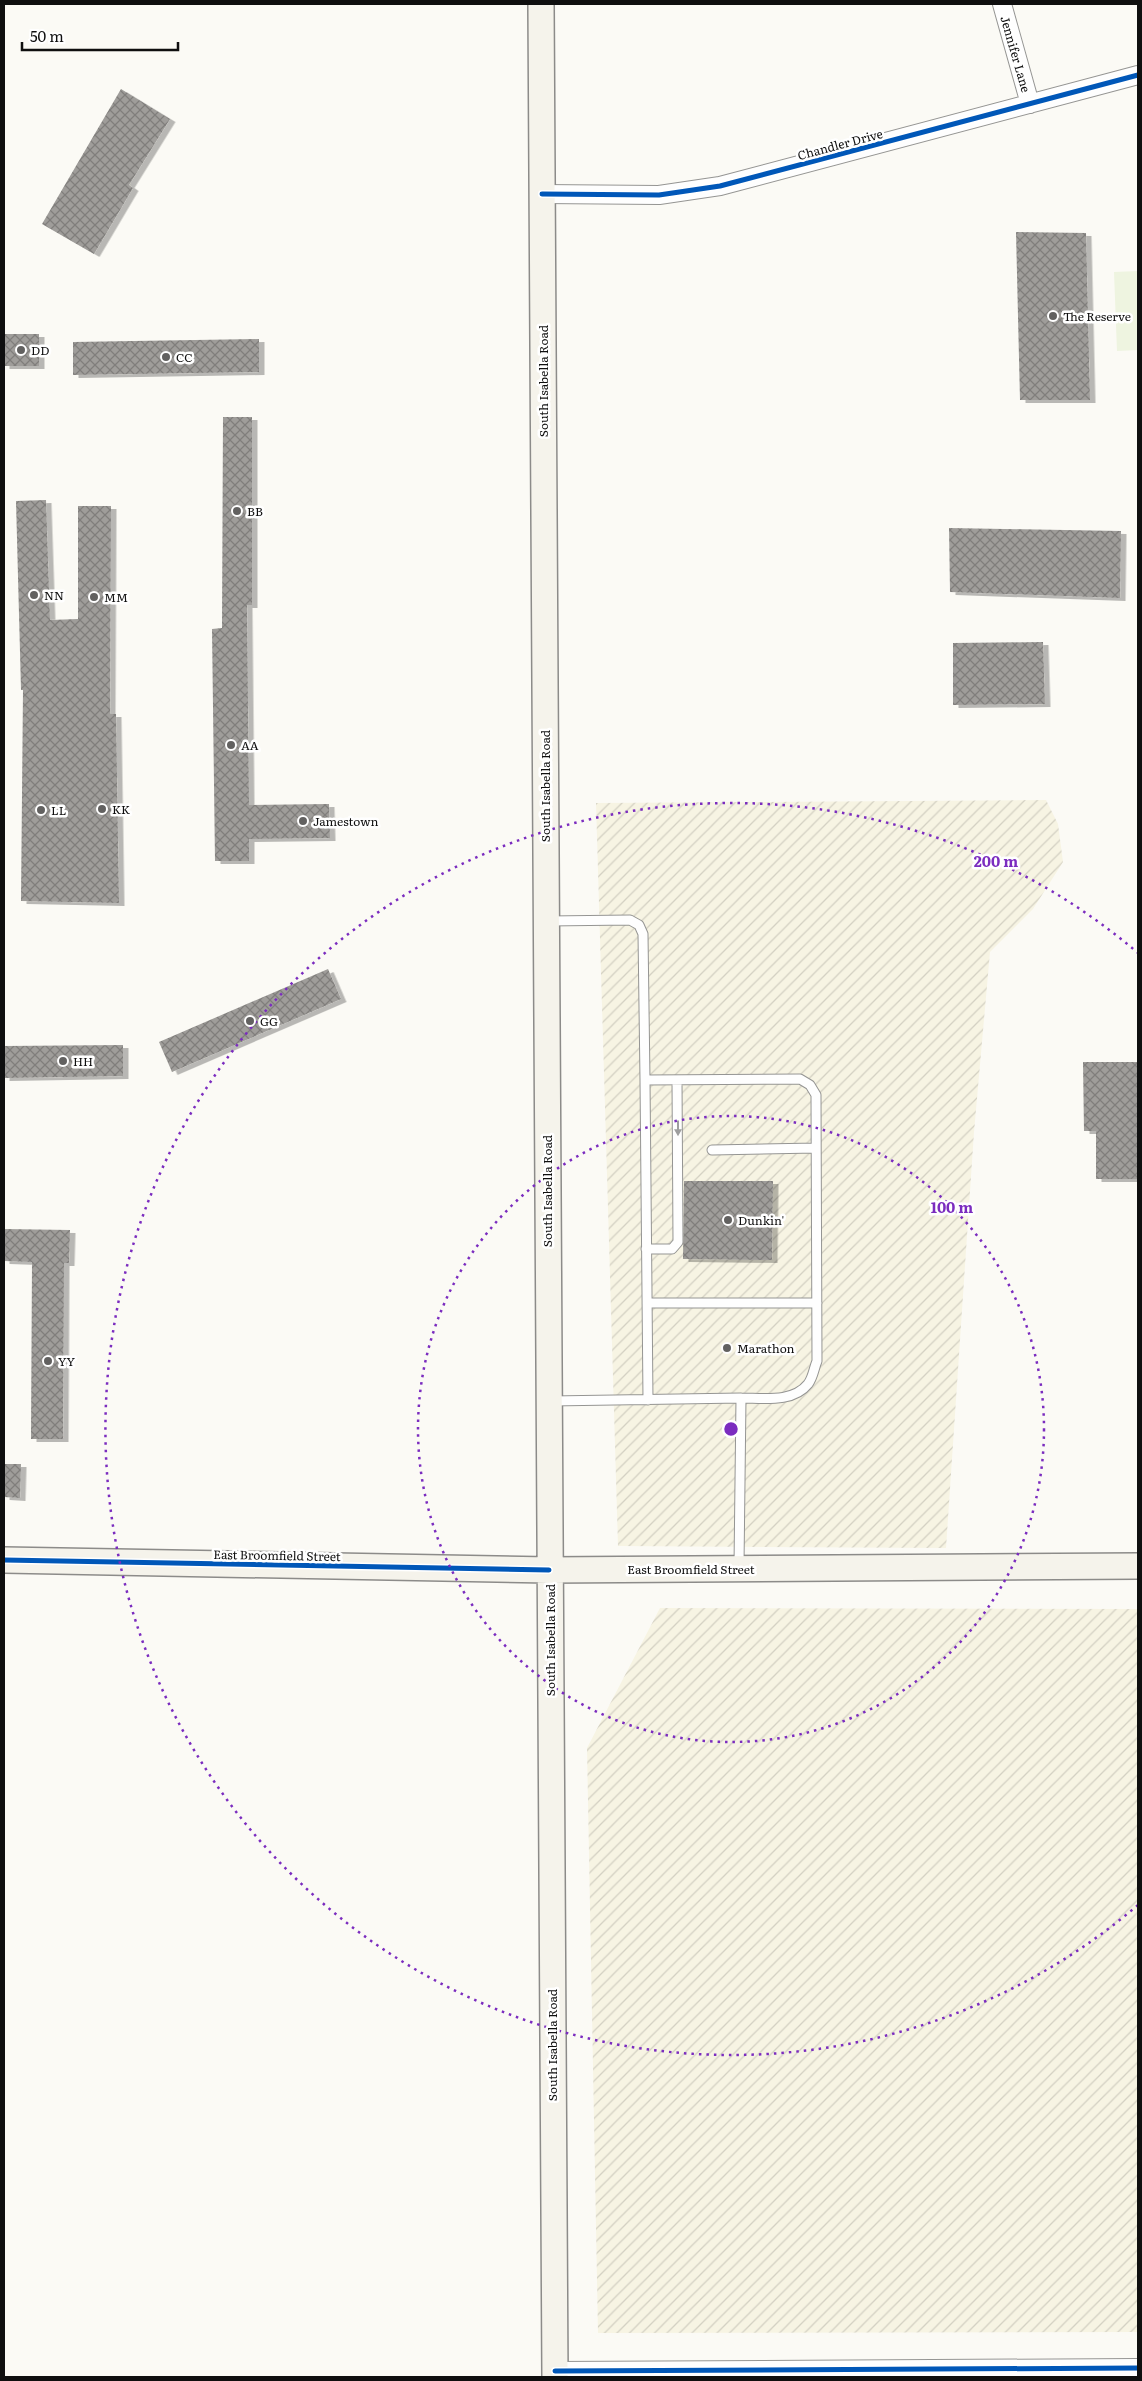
<svg xmlns="http://www.w3.org/2000/svg" width="1142" height="2381" font-family="Literata,serif">
  <defs>
    <pattern id="farmland-furrows" width="10" height="10" patternUnits="userSpaceOnUse" patternTransform="scale(1.25)"><rect width="10" height="10" fill="#f7f4e3"/><path d="M-1 1l2-2M0 10L10 0M9 11l2-2" fill="none" stroke="#d3d0c2"/></pattern>
    <pattern id="building-cross-hatch" width="8" height="8" patternUnits="userSpaceOnUse" patternTransform="scale(1.25)"><rect width="8" height="8" fill="#9f9d9a"/><path d="M0 0l8 8M0 8l8-8" fill="none" stroke="#807e7c"/></pattern>
    <filter id="shadow"><feDropShadow dx="5.5" dy="3" stdDeviation="0" flood-color="#0004"/></filter>
  </defs>
  <rect width="100%" height="100%" fill="#fbfaf5"/>
  <path fill="url(#farmland-furrows)" d="M1046,800L1058,824L1063,862L1033,909L990,952L974,1132L946,1548L618,1546L596,803Z
    M660,1608L1138,1609V2332L598,2333L587,1748Z"/>
  <path fill="#eef4e0" d="M1138,271V350L1117,351L1114,272Z"/>
  <path fill="url(#building-cross-hatch)" filter="url(#shadow)" d="M121,89L170,119L129,185L133,188L94,254L42,224Z
    M1016,232L1086,233L1090,400H1020Z
    M4,334H39V366H4Z
    M259,339V372L73,375V342Z
    M223,417H252V605H247L249,805L329,804L330,838L249,839V861H215L212,629L222,628Z
    M46,500L50,620L78,619V506H111L110,714H116L119,903L21,901L23,690H21L16,501Z
    M949,528L1121,531L1120,598L950,592Z
    M1043,642L1045,704L953,705V643Z
    M328,969L341,999L172,1072L159,1042Z
    M123,1045V1076L4,1078V1046Z
    M1083,1062H1138V1179H1096V1131H1084Z
    M684,1181H773L772,1260L683,1259Z
    M4,1229L70,1230L69,1263H64L63,1439H31L32,1262L4,1261Z
    M4,1464H21L20,1498L4,1497Z"/>
  <g fill="none" stroke-linecap="round" stroke-linejoin="round">
    <defs>
      <path id="lane" d="M548,921L630,920L639,925L643,934L645,1080L800,1079L810,1085L816,1095L817,1361C814,1368 813,1378 808,1384C793,1403 763,1398 741,1398
        M645,1080L648,1400
        M712,1150L816,1148
        M646,1249H672L678,1242L677,1080
        M647,1303H817
        M551,1401L741,1398L739,1566"/>
      <path id="street" d="M1002,4L1030,104
        M542,194L659,195L720,186L1138,75
        M555,2371L1138,2368"/>
      <path id="secondary" d="M541,4L555,2377
        M4,1560L549,1570L1138,1566"/>
    </defs>
    <use href="#lane" stroke="#959593" stroke-width="11"/>
    <use href="#street" stroke="#959593" stroke-width="20"/>
    <use href="#secondary" stroke="#8c8b89" stroke-width="28"/>
    <use href="#lane" stroke="#fefefe" stroke-width="9"/>
    <use href="#street" stroke="#fefefe" stroke-width="18"/>
    <use href="#secondary" stroke="#f5f3eb" stroke-width="25"/>
    <defs>
      <path id="cycleway" d="M542,194L659,195L720,186L1138,75
        M4,1560L549,1570
        M555,2371L1138,2368"/>
    </defs>
    <use href="#cycleway" stroke="#fff" stroke-width="8"/>
    <use href="#cycleway" stroke="#0057b8" stroke-width="5"/>
  </g>
  <defs><path id="oneway-solid" d="M-6-.8H1V-3.2L6.5 0L1 3.2V.8H-6Z" transform="scale(1.25)"/></defs>
  <use fill="#9e9e9e" href="#oneway-solid" transform="translate(678 1128) rotate(90)"/>
  <g fill="none" stroke="#7b2cbf" stroke-width="2.5" stroke-dasharray="2.5 5">
    <circle cx="731" cy="1429" r="313"/>
    <path d="M1138 1905A626 626 0 1 1 1138 953"/>
  </g>
  <g fill="#626160" stroke="#fff" stroke-width="2">
    <circle cx="1053" cy="316" r="5"/>
    <circle cx="21" cy="350" r="5"/>
    <circle cx="166" cy="357" r="5"/>
    <circle cx="237" cy="511" r="5"/>
    <circle cx="34" cy="595" r="5"/>
    <circle cx="94" cy="597" r="5"/>
    <circle cx="231" cy="745" r="5"/>
    <circle cx="102" cy="809" r="5"/>
    <circle cx="41" cy="810" r="5"/>
    <circle cx="303" cy="821" r="5"/>
    <circle cx="250" cy="1021" r="5"/>
    <circle cx="63" cy="1061" r="5"/>
    <circle cx="728" cy="1220" r="5"/>
    <circle cx="727" cy="1348" r="5"/>
    <circle cx="48" cy="1361" r="5"/>
  </g>
  <g text-anchor="middle" dominant-baseline="central" stroke-width="5" stroke-linejoin="round" paint-order="stroke">
    <g font-size="12" fill="#0f0f0f" stroke="#fff">
      <text transform="translate(1016 54) rotate(74)">Jennifer Lane</text>
      <text transform="translate(840 144) rotate(-15)">Chandler Drive</text>
      <text transform="translate(543 381) rotate(-90)">South Isabella Road</text>
      <text transform="translate(545 786) rotate(-90)">South Isabella Road</text>
      <text transform="translate(547 1191) rotate(-90)">South Isabella Road</text>
      <text transform="translate(277 1555) rotate(1)">East Broomfield Street</text>
      <text x="691" y="1569">East Broomfield Street</text>
      <text transform="translate(550 1640) rotate(-90)">South Isabella Road</text>
      <text transform="translate(552 2045) rotate(-90)">South Isabella Road</text>
    </g>
    <g font-size="12" fill="#0f0f0f" stroke="#fff" text-anchor="start">
      <text x="1063" y="316">The Reserve</text>
      <text x="31" y="350">DD</text>
      <text x="176" y="357">CC</text>
      <text x="247" y="511">BB</text>
      <text x="44" y="595">NN</text>
      <text x="104" y="597">MM</text>
      <text x="241" y="745">AA</text>
      <text x="112" y="809">KK</text>
      <text x="51" y="810">LL</text>
      <text x="313" y="821">Jamestown</text>
      <text x="260" y="1021">GG</text>
      <text x="73" y="1061">HH</text>
      <text x="738" y="1220">Dunkin'</text>
      <text x="737" y="1348">Marathon</text>
      <text x="58" y="1361">YY</text>
    </g>
  </g>
  <circle cx="731" cy="1429" r="8" fill="#7b2cbf" stroke="#fff" stroke-width="2.5"/>
  <g font-size="15" text-anchor="middle" font-weight="bold" fill="#7b2cbf" stroke="#fff" stroke-width="5" stroke-linejoin="round" paint-order="stroke">
    <text x="996" y="867">200 m</text>
    <text x="952" y="1213">100 m</text>
  </g>
  <rect width="1142" height="2381" fill="none" stroke="#0f0f0f" stroke-width="10"/>
  <path d="M22 42v8h156v-8" fill="none" stroke="#0f0f0f" stroke-width="2.5"/>
  <text x="30" y="42" font-size="15" fill="#0f0f0f" stroke="#ffffff" stroke-width="4" paint-order="stroke">50 m</text>
</svg>
